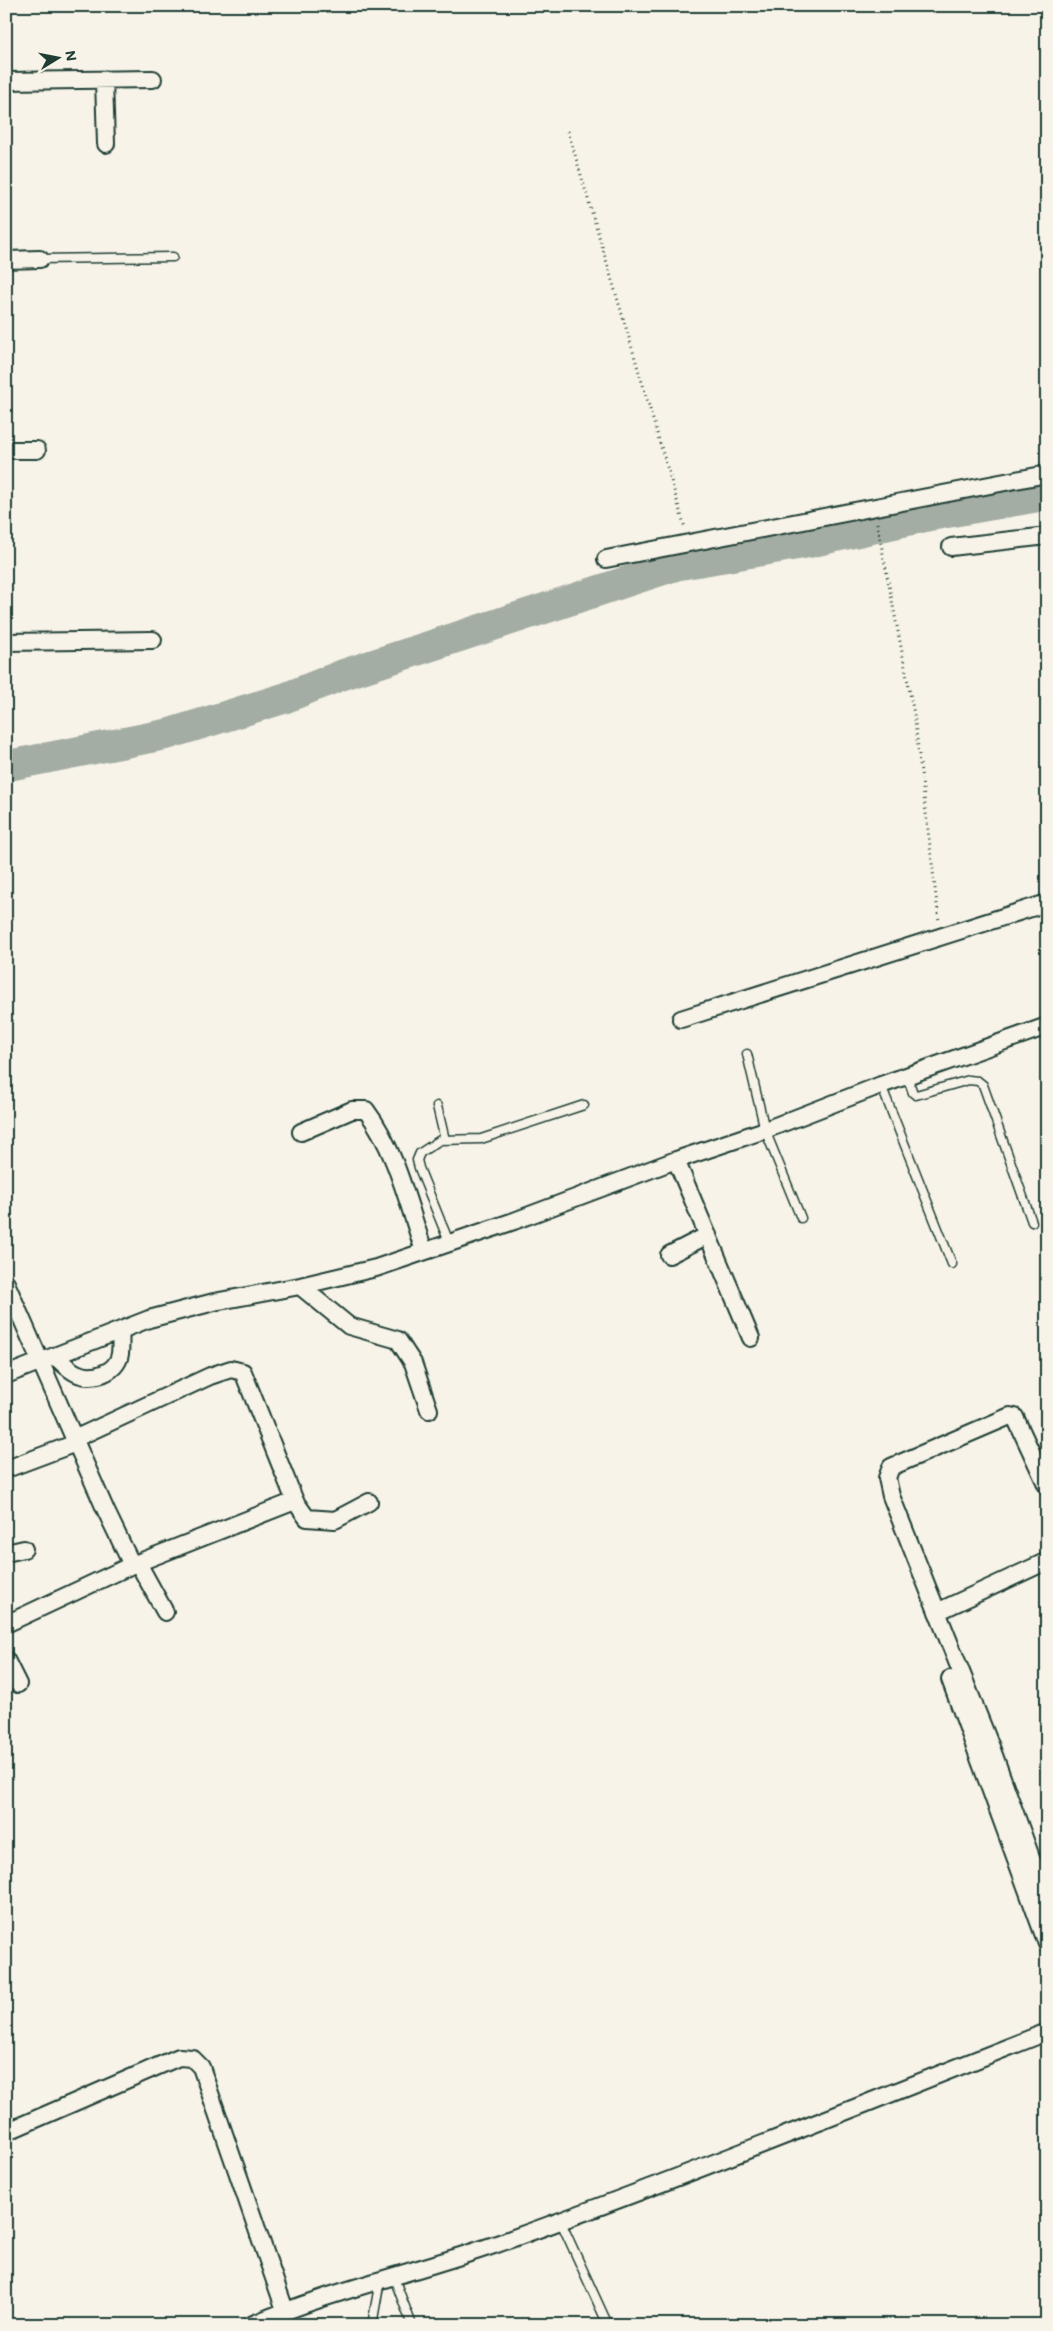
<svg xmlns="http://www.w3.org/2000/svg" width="1053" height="2331" font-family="Mali,sans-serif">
  <rect width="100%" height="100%" fill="#f7f3e8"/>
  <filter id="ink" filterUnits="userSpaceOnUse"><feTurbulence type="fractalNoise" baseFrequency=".02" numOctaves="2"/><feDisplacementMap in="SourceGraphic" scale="10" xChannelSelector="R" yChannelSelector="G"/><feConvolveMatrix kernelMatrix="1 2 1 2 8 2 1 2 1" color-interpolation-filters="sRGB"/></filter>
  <g filter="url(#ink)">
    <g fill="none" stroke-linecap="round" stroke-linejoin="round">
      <path stroke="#a4ada3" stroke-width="31" d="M6,766L168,734L285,698L342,675L677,565L806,543L927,516L1047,495"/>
      <defs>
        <path id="lane" d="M40,259L173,257
          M747,1054L765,1130L801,1218
          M907,1076L913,1093L916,1095L969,1080L978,1081L983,1085L1032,1222
          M881,1085L952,1264
          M437,1106L445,1140
          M449,1242L419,1168L417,1160L420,1153L440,1140L481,1139L584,1105
          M560,2220L608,2325
          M394,2278L412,2325
          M372,2325L380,2280"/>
        <path id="street" d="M104,80L106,144
          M6,81L153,79
          M6,260L40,259
          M6,450H37
          M951,547L1047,536
          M606,559L1047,474
          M6,642L153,640
          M681,1019L1047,903
          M301,1132L352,1110H366C396,1150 408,1204 424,1251
          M676,1160L751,1338
          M669,1255L708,1235
          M6,1283L106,1511L132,1565
          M300,1286L349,1326L398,1340L413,1363L429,1410
          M54,1356C61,1361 68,1369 76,1373C92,1381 117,1373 120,1354C121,1346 120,1338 121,1330
          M6,1375L149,1319L214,1302L300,1286L376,1268L514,1221L676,1160L765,1130L881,1085L1047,1026
          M74,1439L210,1376L231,1369L243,1372L295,1501L307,1518L335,1520L369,1502
          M12,1467L76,1443
          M1047,1486L1015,1417L1010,1416L891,1467L887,1478L891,1496L991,1747L1047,1901
          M6,1553L24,1549
          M138,1563L165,1612
          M937,1612L1047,1561
          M6,1624L132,1565L295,1501
          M6,1660L18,1684
          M950,1679L1047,1944
          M6,2132L179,2057L192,2058L201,2067L285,2310
          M251,2325C330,2291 413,2273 494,2245C680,2179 863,2104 1047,2032"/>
      </defs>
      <use href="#lane" stroke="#1f3d34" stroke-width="11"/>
      <use href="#street" stroke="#1f3d34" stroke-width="20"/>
      <path stroke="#1f3d34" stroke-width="3" stroke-dasharray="1 4" stroke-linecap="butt" d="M568,131L685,528
        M877,523L914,714L939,921"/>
      <use href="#lane" stroke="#f7f3e8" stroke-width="8"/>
      <use href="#street" stroke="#f7f3e8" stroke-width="16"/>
    </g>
  </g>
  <rect width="1053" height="2331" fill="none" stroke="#f7f3e8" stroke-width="25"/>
  <rect x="12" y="12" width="1028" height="2306" fill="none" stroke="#1f3d34" stroke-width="2" filter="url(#ink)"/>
  <g transform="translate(58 58) rotate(80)" stroke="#f7f3e8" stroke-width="4" paint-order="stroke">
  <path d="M0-4L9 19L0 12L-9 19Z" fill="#1f3d34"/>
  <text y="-8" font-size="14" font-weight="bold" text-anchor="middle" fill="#1f3d34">N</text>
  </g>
</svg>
